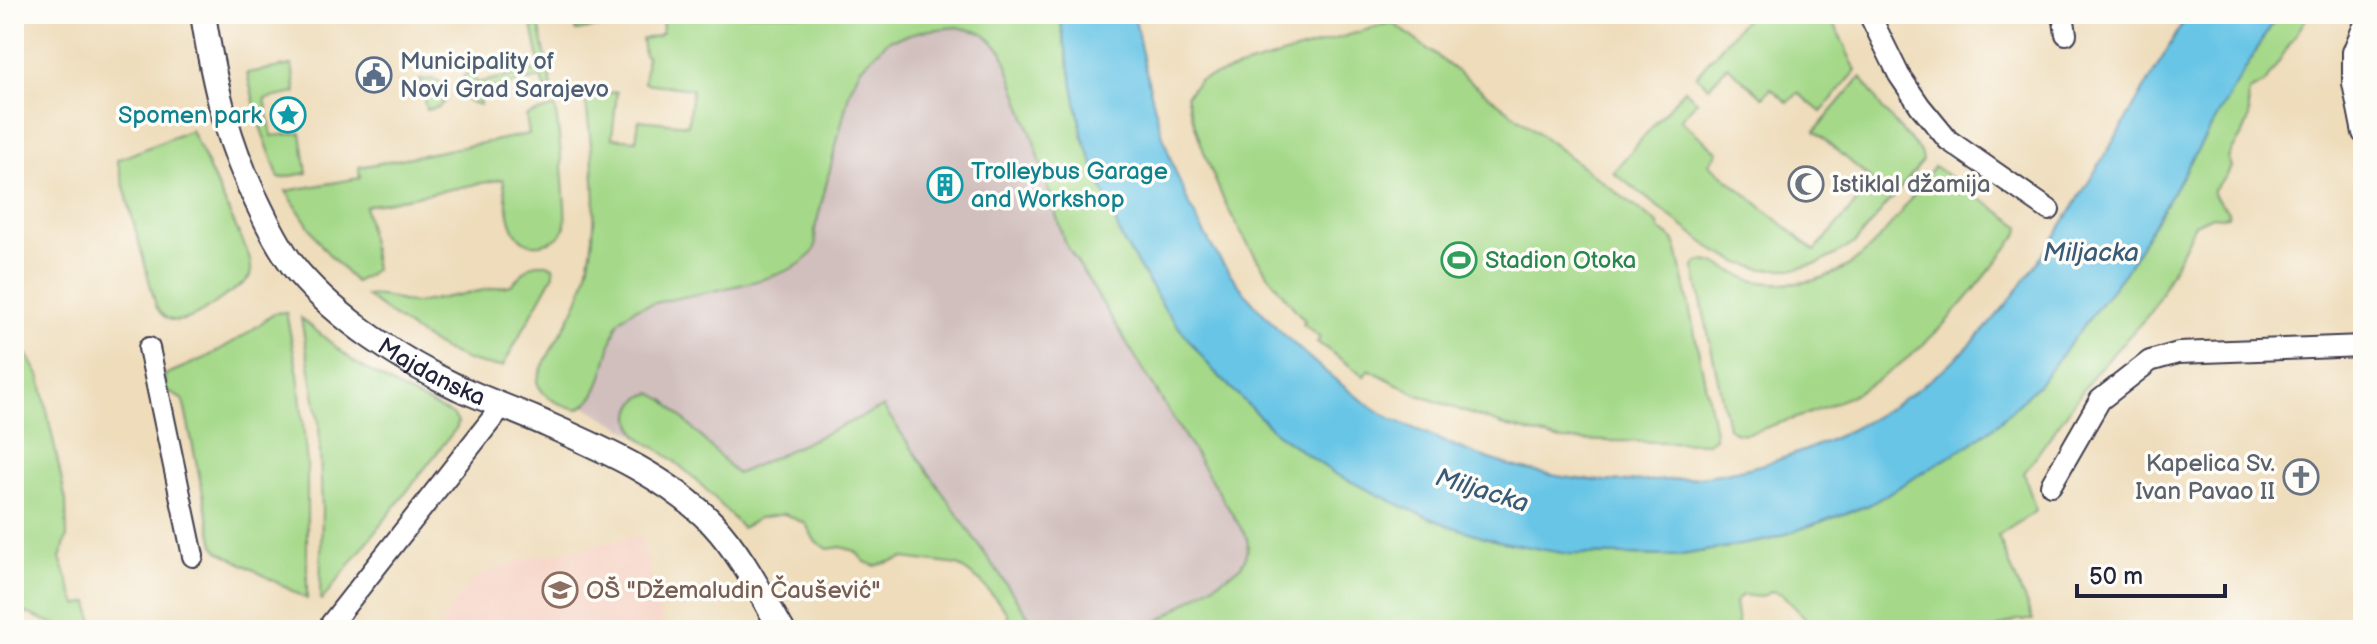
<svg xmlns="http://www.w3.org/2000/svg" width="2377" height="644" font-family="'Balsamiq Sans',sans-serif">
  <rect width="100%" height="100%" fill="#fdfcf7"/>
  <filter id="ink" filterUnits="userSpaceOnUse"><feTurbulence type="fractalNoise" baseFrequency=".0125" numOctaves="2"/><feDisplacementMap in="SourceGraphic" scale="16" xChannelSelector="R" yChannelSelector="G"/><feConvolveMatrix kernelMatrix="1 2 1 2 8 2 1 2 1" color-interpolation-filters="sRGB"/></filter>
  <filter id="wash" filterUnits="userSpaceOnUse"><feTurbulence type="fractalNoise" baseFrequency=".006" numOctaves="4" result="noise"/><feDisplacementMap in="SourceGraphic" scale="32" xChannelSelector="R" yChannelSelector="G"/><feGaussianBlur stdDeviation="1.8" result="paint"/><feColorMatrix in="noise" values="0 0 0 0 0 0 0 0 0 0 0 0 0 0 0 0 0 1.4 0 .05"/><feComposite in="paint" operator="in"/></filter>
  <g filter="url(#wash)">
    <rect width="100%" height="100%" fill="#eedcba"/>
    <path fill="#f6d2c4" d="M642,535L664,630H439L453,604L477,576L520,560Z"/>
    <path fill="#d1bfbe" d="M957,27L983,33L1002,51L1033,138L1247,538L1248,548L1246,559L1240,567L1145,630H1038L883,407L736,475L660,397L652,393L635,432L637,436L588,408L586,405L600,382L618,324L634,308L768,279L816,242L815,229L851,90L861,67L889,40L921,31Z"/>
    <path fill="#a5d989" stroke="#647e62" stroke-width="2" d="M573,14H1059L1083,137L1122,239L1166,311L1212,369L1276,433L1335,474L1404,507L1450,526L1568,554L1676,556L1769,540L1869,505L1972,443L1997,424L2038,385L2125,272L2278,14H2309L2265,83L2249,91C2247,101 2250,108 2249,117C2247,132 2234,145 2228,158L2231,167L2226,177L2213,189V194L2229,212L2228,216L2221,217L2212,216L2195,224L2152,311L2096,372L2024,473L2036,511L1998,536L2033,620H2017L1992,630H1817L1782,594L1773,591L1760,597L1742,595L1735,602L1739,630H1145L1240,567C1247,557 1249,550 1247,538L1064,241L1033,138L1002,51L983,33L957,27L921,31L889,40L861,67L850,90L815,229C814,235 817,241 815,248C801,285 671,294 634,309C629,313 623,317 619,322C606,343 606,401 577,409C561,405 543,399 537,382C545,352 571,324 581,293C603,229 594,162 585,96L617,92L612,138L636,140L639,120L688,125L692,89L644,83L647,56L644,55L642,39L657,36L662,32L663,25L660,19L653,17L576,31Z
      M1749,14H1830L1856,71L1821,112L1798,93L1788,103L1771,88L1763,97L1727,66L1709,87L1696,76Z
      M538,19L552,88L545,89L542,78L478,91L480,105L468,102C460,91 458,75 473,69L476,83L541,70L531,20Z
      M1392,22L1658,224L1659,230C1671,235 1675,240 1678,253L1715,431V438L1707,443L1561,440L1505,426L1418,395L1369,369L1364,376L1317,342L1320,338L1303,324L1305,321C1242,249 1212,187 1186,96L1199,80Z
      M292,65L296,93L265,99L272,136L301,133L307,173L279,178L260,126L247,73Z
      M1861,77L1884,111L1921,152L1923,161L1855,243L1835,255L1819,263L1795,269H1762L1740,263L1715,251L1613,172L1684,90L1697,101L1680,120L1718,152L1709,164L1815,251L1874,182L1815,131Z
      M434,79C444,83 447,87 447,98L439,107L426,110L420,80Z
      M555,107C560,136 562,165 564,194C565,204 566,215 565,225C563,235 557,239 549,242C506,256 509,204 503,179L365,206L375,269L368,275L355,282L323,248L286,191L360,178L359,167L529,134L526,116Z
      M191,130L247,251C250,259 253,268 250,276C246,284 232,291 225,296C206,310 172,338 156,306L117,160Z
      M1934,166L2020,226L2019,233C1980,284 1939,338 1885,375C1852,398 1812,414 1773,425C1759,430 1739,440 1728,427L1694,267L1698,262C1717,257 1737,278 1755,281C1852,298 1885,233 1934,166Z
      M537,264H547L553,267L554,274L503,366C456,368 403,323 366,296C385,293 399,303 416,303L511,285L530,266Z
      M286,312L298,374L307,465V599L219,551L214,545L183,400L166,390L165,375L207,357L245,335L275,313Z
      M301,318L354,362L404,391L453,415L458,422L457,427L322,600L320,599L322,510L319,422Z
      M14,332L40,377L66,501L67,537L60,558L77,605L89,602L94,630H69L14,608Z
      M652,393L666,401L737,474L883,407L1038,630H1006L1010,623L1006,611L981,582L958,565L904,558L875,566L865,562L855,551L841,547L828,549L815,541L806,524L785,514L759,518L742,528C716,499 691,472 659,450C651,445 639,440 635,431C626,413 633,397 652,393Z"/>
    <path fill="#68c5e6" stroke="#457490" stroke-width="2" d="M1059,14H1134C1151,104 1171,186 1223,264C1246,297 1274,327 1305,354C1330,376 1355,397 1383,414C1399,423 1416,429 1432,436C1473,455 1518,470 1563,477C1622,486 1703,481 1760,465C1820,449 1881,418 1930,380C2000,326 2046,253 2091,178C2124,124 2156,69 2188,14H2278L2125,272L2038,385L1997,424L1972,443L1869,505L1769,540L1676,556L1568,554L1497,541L1450,526L1404,507L1335,474L1276,433L1212,369L1166,311L1122,239L1083,137Z"/>
  </g>
  <g filter="url(#ink)">
    <g fill="none" stroke-linecap="round" stroke-linejoin="round">
      <defs>
        <path id="minor" d="M1869,14L1899,75L1920,106L1948,140L2049,210
          M2063,14L2066,34
          M2363,28L2353,52V83L2363,133
          M149,348L193,556
          M2051,485L2100,400L2150,361L2178,353L2363,346
          M328,630L331,624L503,405"/>
        <g id="tertiary">
          <path id="s1" d="M203,14C214,85 228,145 261,210C271,231 283,254 298,272C339,320 402,361 459,388C484,399 511,409 537,420C598,447 666,475 713,524C741,554 761,594 782,630"/>
        </g>
      </defs>
      <use href="#minor" stroke="#413e4e" stroke-width="24"/>
      <use href="#tertiary" stroke="#413e4e" stroke-width="28"/>
      <use href="#minor" stroke="#fff" stroke-width="20"/>
      <use href="#tertiary" stroke="#fff" stroke-width="24"/>
    </g>
  </g>
  <defs>
    <symbol id="civic-ring" viewBox="-11 -11 22 22"><circle r="9.5" fill="#fdfcf7" stroke="#5c6f8a" stroke-width="1.5"/><path d="M-.6-6.5H3V-4.5H.6V-3L4-1V1h2V6H-6V1h2V-1L-.6-3ZM-1.2 2.5V6h2.4V2.5Z" fill="#5c6f8a"/></symbol>
    <symbol id="sight-ring" viewBox="-11 -11 22 22"><circle r="9.5" fill="#fdfcf7" stroke="#0f9aa8" stroke-width="1.5"/><path d="M0-6L1.8-2.2L6-1.7L2.9 1.2L3.7 5.4L0 3.3L-3.7 5.4L-2.9 1.2L-6-1.7L-1.8-2.2Z" fill="#0f9aa8"/></symbol>
    <symbol id="mosque-ring" viewBox="-11 -11 22 22"><circle r="9.5" fill="#fdfcf7" stroke="#6b7280" stroke-width="1.5"/><path d="M3.5-4.9A6 6 0 1 0 3.5 4.9A5 5 0 1 1 3.5-4.9Z" fill="#6b7280"/></symbol>
    <symbol id="building-ring" viewBox="-11 -11 22 22"><circle r="9.5" fill="#fdfcf7" stroke="#0f9aa8" stroke-width="1.5"/><path d="M-4-6H4V6H1V3H-1V6H-4ZM-2.5-4.3h1.7v1.8h-1.7ZM.8-4.3h1.7v1.8H.8ZM-2.5-1h1.7V.8h-1.7ZM.8-1h1.7V.8H.8Z" fill="#0f9aa8"/></symbol>
    <symbol id="stadium-ring" viewBox="-11 -11 22 22"><circle r="9.5" fill="#fdfcf7" stroke="#2e9e5b" stroke-width="1.5"/><path d="M0-5a6.5 5 0 1 0 0 10a6.5 5 0 1 0 0-10ZM-3.5-1.8h7v3.6h-7Z" fill="#2e9e5b"/></symbol>
    <symbol id="church-ring" viewBox="-11 -11 22 22"><circle r="9.5" fill="#fdfcf7" stroke="#6b7280" stroke-width="1.5"/><path d="M-1.2-6h2.4v3.5h3.3v2.4h-3.3V6h-2.4V-.1h-3.3v-2.4h3.3Z" fill="#6b7280"/></symbol>
    <symbol id="school-ring" viewBox="-11 -11 22 22"><circle r="9.5" fill="#fdfcf7" stroke="#8d6e63" stroke-width="1.5"/><path d="M0-5L7-2L0 1L-7-2ZM-4 1L0 2.5L4 1V4Q0 6-4 4Z" fill="#8d6e63"/></symbol>
  </defs>
  <g fill-rule="evenodd">
    <use href="#civic-ring" x="354" y="55" width="40" height="40"/>
    <use href="#sight-ring" x="268" y="95" width="40" height="40"/>
    <use href="#mosque-ring" x="1786" y="164" width="40" height="40"/>
    <use href="#building-ring" x="925" y="165" width="40" height="40"/>
    <use href="#stadium-ring" x="1439" y="240" width="40" height="40"/>
    <use href="#church-ring" x="2281" y="457" width="40" height="40"/>
    <use href="#school-ring" x="540" y="570" width="40" height="40"/>
  </g>
  <g text-anchor="middle" dominant-baseline="central" stroke-width="7" stroke-linejoin="round" paint-order="stroke">
    <g font-size="24" fill="#4e5e75" stroke="#fdfcf7" text-anchor="start">
      <text x="400" y="61">Municipality of<tspan x="400" dy="28">Novi Grad Sarajevo</tspan></text>
    </g>
    <g font-size="24" fill="#0d838f" stroke="#fdfcf7" text-anchor="end">
      <text x="262" y="115">Spomen park</text>
      <text x="971" y="171" text-anchor="start">Trolleybus Garage<tspan x="971" dy="28">and Workshop</tspan></text>
    </g>
    <g font-size="24" fill="#5b616d" stroke="#fdfcf7" text-anchor="start">
      <text x="1832" y="184">Istiklal džamija</text>
      <text x="2275" y="463" text-anchor="end">Kapelica Sv.<tspan x="2275" dy="28">Ivan Pavao II</tspan></text>
    </g>
    <g font-size="24" fill="#27864d" stroke="#fdfcf7" text-anchor="start">
      <text x="1485" y="260">Stadion Otoka</text>
    </g>
    <g font-size="24" fill="#22223b" stroke="#fdfcf7">
      <text stroke="none"><textPath href="#s1" startOffset="446">Majdanska</textPath></text>
    </g>
    <g font-size="24" fill="#785e54" stroke="#fdfcf7" text-anchor="start">
      <text x="586" y="590">OŠ "Džemaludin Čaušević"</text>
    </g>
    <g font-size="26" font-style="italic" fill="#3a5b77" stroke="#fdfcf7">
      <text x="2091" y="253">Miljacka</text>
      <text transform="translate(1482 491) rotate(17)">Miljacka</text>
    </g>
  </g>
  <rect width="2377" height="644" fill="none" stroke="#fdfcf7" stroke-width="48"/>
  <path d="M2077 584v12h148v-12" fill="none" stroke="#22223b" stroke-width="4"/>
  <text x="2089" y="584" font-size="24" fill="#22223b" stroke="#fdfcf7" stroke-width="6" paint-order="stroke">50 m</text>
</svg>
